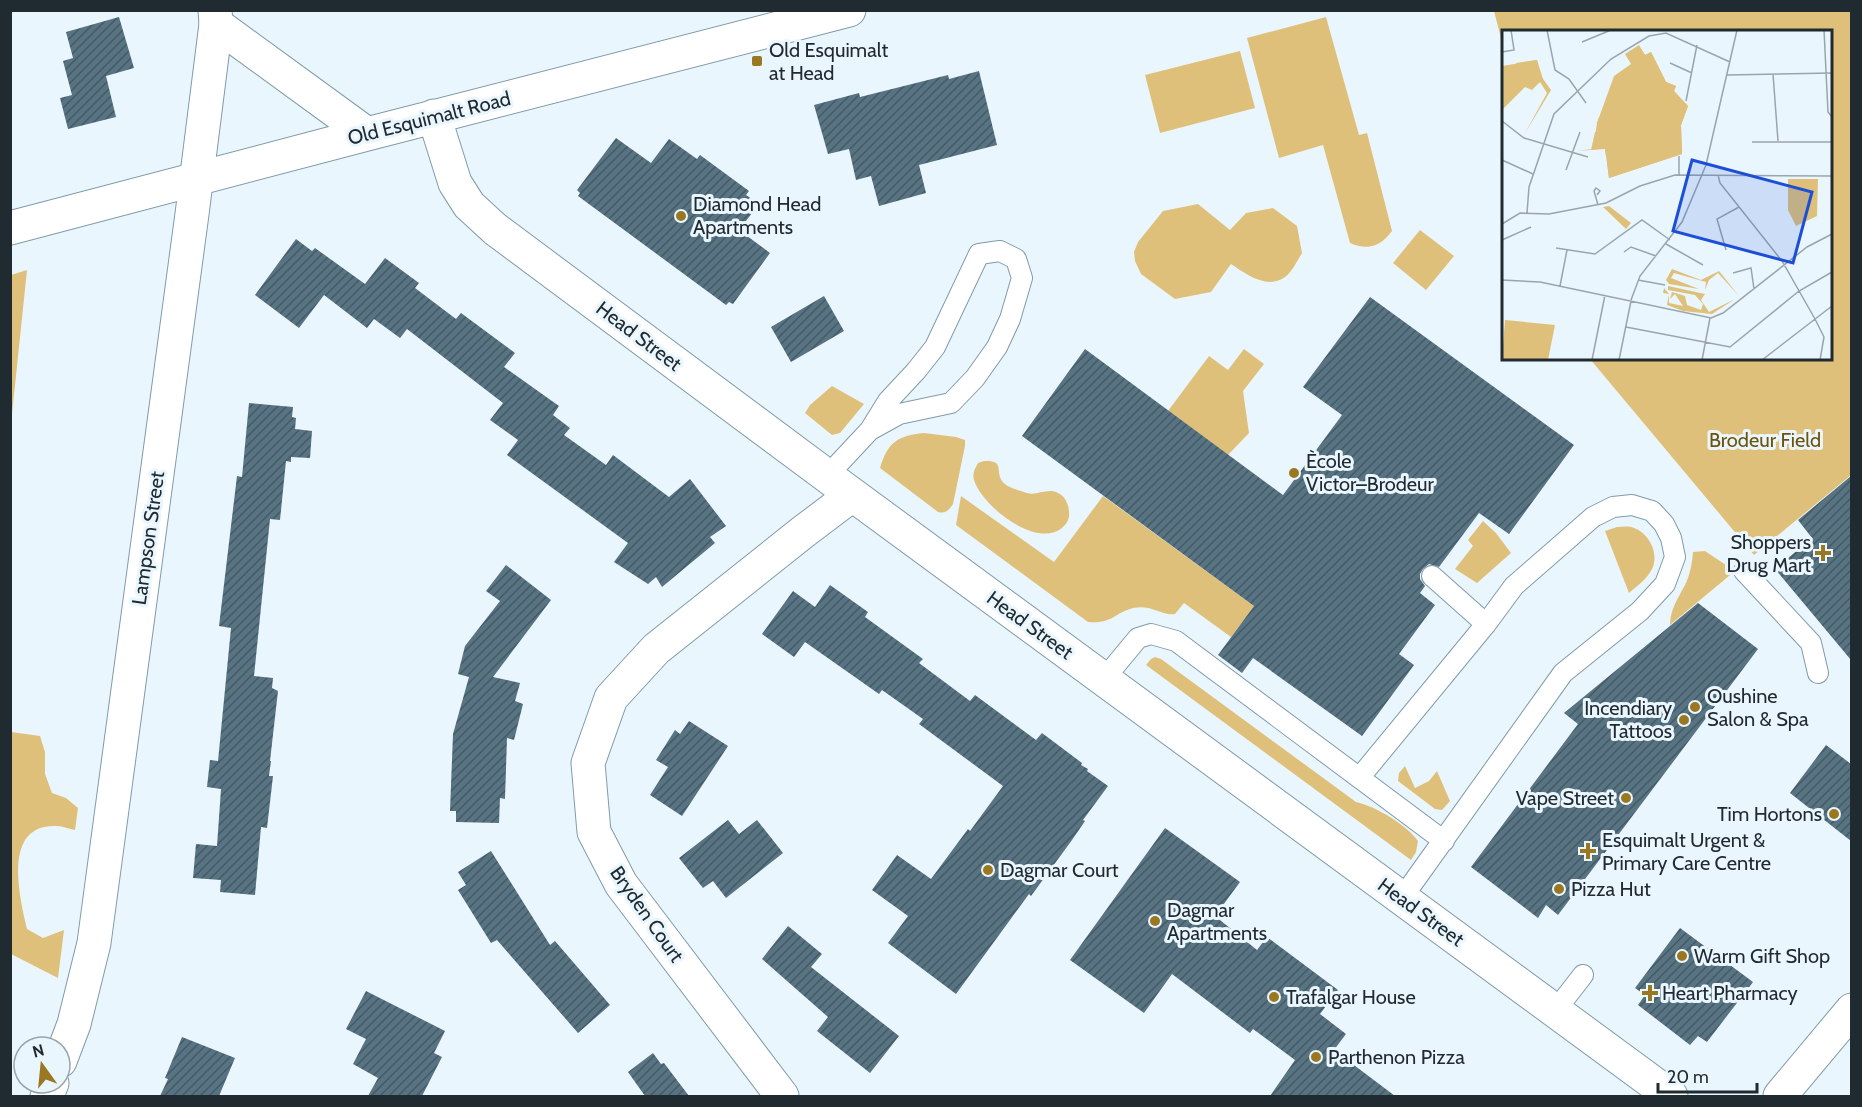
<svg xmlns="http://www.w3.org/2000/svg" width="1862" height="1107" font-family="Cabin,sans-serif">
  <defs>
    <pattern id="building-hatch" width="6" height="6" patternUnits="userSpaceOnUse" patternTransform="scale(1.5)"><rect width="6" height="6" fill="#587382"/><path d="M-1 1l2-2M0 6l6-6M5 7l2-2" fill="none" stroke="#445a65"/></pattern>
  </defs>
  <rect width="100%" height="100%" fill="#eaf6fd"/>
  <path fill="#dfc07a" d="M1494,11H1851V475L1754,555L1590,359L1830,358V32H1504L1503,46Z
    M1326,17L1359,135L1367,133L1392,231C1381,246 1368,251 1350,243L1323,145L1279,158L1247,38Z
    M1240,51L1255,108L1160,133L1145,75Z
    M1198,204L1230,230L1246,213L1273,208L1297,226L1302,253C1297,261 1292,272 1285,277C1267,290 1246,274 1231,264L1211,292L1175,299L1141,274L1135,261L1134,252L1138,242L1163,211Z
    M1420,230L1454,256L1426,290L1393,263Z
    M27,270L12,414H11V275Z
    M1244,349L1264,364L1243,391L1249,433L1228,455L1168,411L1209,356L1228,370Z
    M832,386L864,404L840,433L832,435L805,413L810,405Z
    M924,433L956,437L965,440V446L953,504C949,510 946,514 938,512L880,468C888,442 897,436 924,433Z
    M984,461C1005,460 995,470 1002,481C1007,488 1019,490 1027,493C1037,496 1048,487 1058,493C1065,496 1069,505 1069,512C1070,518 1067,524 1062,528C1036,549 982,506 974,480C972,473 975,469 978,463Z
    M961,496L1054,562L1103,496L1254,606L1231,637L1184,603L1175,614C1162,616 1151,604 1133,608C1114,613 1113,624 1088,622L956,525Z
    M1483,521L1496,533L1511,553L1477,583L1455,569L1473,546L1468,540Z
    M1617,527C1622,527 1627,526 1631,527C1648,531 1660,553 1652,569C1647,579 1637,586 1629,593L1605,531Z
    M1705,551L1735,571L1670,625C1670,610 1678,598 1685,585C1690,575 1692,564 1693,552Z
    M1155,657L1161,659L1356,802C1375,806 1407,825 1418,841L1416,852L1411,860L1146,665L1151,659Z
    M11,732L40,736L45,752V774L52,793L66,798L78,808L75,830C69,829 63,826 57,826C2,823 19,896 27,929L43,938L64,930L58,978L11,954Z
    M1405,766L1415,788L1429,781L1437,771L1450,801L1442,810L1435,809L1398,781L1399,773Z"/>
  <path fill="url(#building-hatch)" d="M119,17L134,68L106,76L116,117L68,129L60,98L72,95L63,61L73,58L66,32Z
    M979,71L997,145L919,165L926,193L879,206L871,176L856,180L849,149L828,154L814,105L859,93L860,97L948,75L949,79Z
    M616,138L651,163L669,139L697,159L700,155L749,191L746,195L759,204L739,230L770,253L733,304L729,302L726,305L578,196L580,193L577,190Z
    M296,239L312,251L315,248L365,284L385,258L419,283L415,288L456,319L461,313L515,353L504,367L559,406L553,415L570,428L564,435L606,465L613,455L669,497L690,479L726,526L710,537L715,543L662,587L656,577L648,584L614,562L628,543L507,455L518,440L490,420L503,403L407,329L400,338L374,319L367,328L324,295L299,328L255,295Z
    M824,296L844,331L791,362L771,327Z
    M1370,297L1574,445L1509,534L1479,513L1439,567L1429,564L1423,569L1420,574V579L1425,586L1420,593L1435,605L1399,654L1414,665L1362,736L1253,658L1242,673L1218,655L1254,606L1022,436L1085,349L1283,495L1342,415L1303,387Z
    M249,403L293,407L292,417L296,418L295,429L312,431L310,458L291,457V462L286,461L280,520L270,519L254,676L273,678L272,688L278,691L270,761H271L269,776H273L267,828L261,827L255,895L220,892L221,880L193,878L196,844L217,846L221,789L207,787L210,760L218,761L231,628L219,626L237,476L242,477Z
    M1851,476V660L1775,569L1812,538L1798,520Z
    M506,565L551,600L493,677L520,683L515,701L523,704L514,740L507,738L505,799L500,798L499,823L456,822V811H450L453,734L469,677L458,674L465,646L500,601L486,591Z
    M830,585L868,612L865,617L923,659L919,663L970,701L975,695L1036,740L1042,733L1082,763L1081,765L1088,769L1087,771L1108,786L1083,820L1085,821L1072,840L1031,896L1029,894L956,994L888,943L908,916L872,890L897,855L931,879L968,829L970,831L1003,786L919,724L923,719L882,690L879,694L805,642L794,657L762,634L793,591L815,607Z
    M1698,603L1758,649L1558,915L1546,905L1538,918L1471,867L1578,724L1564,713Z
    M689,721L728,746L682,816L650,795L668,767L656,760L675,730L680,734Z
    M1826,745L1851,764V841L1790,793Z
    M728,820L739,834L757,820L783,853L726,898L713,881L703,888L679,858Z
    M1165,828L1240,882L1215,916L1257,950L1267,937L1338,990L1320,1014L1346,1034L1334,1050L1395,1096H1270L1295,1060L1253,1029L1250,1033L1172,974L1144,1013L1070,960Z
    M491,851L550,945L555,941L610,1005L578,1033L497,940L491,943L458,890L466,885L458,872Z
    M788,926L822,954L811,967L899,1036L870,1073L817,1031L828,1017L762,959Z
    M1680,928L1753,982L1707,1042L1698,1036L1690,1045L1638,1005L1645,995L1635,988Z
    M366,991L445,1031L434,1053L442,1057L422,1096H368L378,1078L353,1064L366,1039L346,1029Z
    M182,1037L235,1058L219,1096H160L168,1079L165,1078Z
    M653,1053L661,1064L664,1063L689,1096H645L628,1072Z"/>
  <g fill="none" stroke-linecap="round" stroke-linejoin="round">
    <defs>
      <path id="service" d="M827,476L870,430L899,414L951,403L975,378L997,347L1010,319L1022,278L1016,259L1000,251L979,254L935,347L916,371L888,401L870,430
        M1744,571L1811,643L1818,673
        M1432,576L1486,624
        M1104,679L1138,638L1151,634L1176,641L1444,841
        M1360,777L1486,624L1514,586L1593,517L1613,507L1632,505L1652,511L1664,524L1671,538L1675,557L1665,584L1640,611L1563,673L1402,898
        M1555,1011L1583,975"/>
      <path id="minor" d="M216,24L367,134
        M434,116L455,183L469,205L495,229L827,476L1671,1096
        M10,228L367,134L849,10
        M782,1096L621,884L594,832L588,763L611,698L656,649L803,532L852,495"/>
      <path id="secondary" d="M60,1061L74,1024L94,943L192,214L216,24L215,10
        M47,1096L52,1083
        M1780,1096L1852,1010"/>
    </defs>
    <use href="#service" stroke="#7f9baa" stroke-width="22"/>
    <use href="#minor" stroke="#7f9baa" stroke-width="35"/>
    <use href="#secondary" stroke="#7f9baa" stroke-width="35"/>
    <use href="#service" stroke="#fff" stroke-width="20"/>
    <use href="#minor" stroke="#fff" stroke-width="33"/>
    <use href="#secondary" stroke="#fff" stroke-width="33"/>
  </g>
  <g fill="#9a7822" stroke="#eaf6fd" stroke-width="2">
    <rect x="751" y="55" width="12" height="12" rx="3"/>
    <circle cx="681" cy="216" r="6"/>
    <circle cx="1294" cy="473" r="6"/>
    <path d="M1820 544h6v6h6v6h-6v6h-6v-6h-6v-6h6z"/>
    <circle cx="1695" cy="707" r="6"/>
    <circle cx="1684" cy="720" r="6"/>
    <circle cx="1626" cy="798" r="6"/>
    <circle cx="1834" cy="814" r="6"/>
    <path d="M1585 842h6v6h6v6h-6v6h-6v-6h-6v-6h6z"/>
    <circle cx="988" cy="870" r="6"/>
    <circle cx="1559" cy="889" r="6"/>
    <circle cx="1155" cy="921" r="6"/>
    <circle cx="1682" cy="956" r="6"/>
    <path d="M1647 984h6v6h6v6h-6v6h-6v-6h-6v-6h6z"/>
    <circle cx="1274" cy="997" r="6"/>
    <circle cx="1316" cy="1057" r="6"/>
  </g>
  <g text-anchor="middle" dominant-baseline="central" stroke-width="6" stroke-linejoin="round" paint-order="stroke">
    <g font-size="20" fill="#202b31" stroke="#eaf6fd" text-anchor="start">
      <text x="769" y="50">Old Esquimalt<tspan x="769" dy="23">at Head</tspan></text>
      <text x="693" y="204">Diamond Head<tspan x="693" dy="23">Apartments</tspan></text>
      <text x="1306" y="461">Ècole<tspan x="1306" dy="23">Victor–Brodeur</tspan></text>
      <text x="1811" y="542" text-anchor="end">Shoppers<tspan x="1811" dy="23">Drug Mart</tspan></text>
      <text x="1707" y="696">Oushine<tspan x="1707" dy="23">Salon &amp; Spa</tspan></text>
      <text x="1672" y="708" text-anchor="end">Incendiary<tspan x="1672" dy="23">Tattoos</tspan></text>
      <text x="1614" y="798" text-anchor="end">Vape Street</text>
      <text x="1822" y="814" text-anchor="end">Tim Hortons</text>
      <text x="1602" y="840">Esquimalt Urgent &amp;<tspan x="1602" dy="23">Primary Care Centre</tspan></text>
      <text x="1000" y="870">Dagmar Court</text>
      <text x="1571" y="889">Pizza Hut</text>
      <text x="1167" y="910">Dagmar<tspan x="1167" dy="23">Apartments</tspan></text>
      <text x="1694" y="956">Warm Gift Shop</text>
      <text x="1662" y="993">Heart Pharmacy</text>
      <text x="1286" y="997">Trafalgar House</text>
      <text x="1328" y="1057">Parthenon Pizza</text>
    </g>
    <g font-size="20" fill="#202b31" stroke="#eaf6fd">
      <text transform="translate(429 118) rotate(-14)">Old Esquimalt Road</text>
      <text transform="translate(639 336) rotate(37)">Head Street</text>
      <text transform="translate(148 538) rotate(-82)">Lampson Street</text>
      <text transform="translate(1030 625) rotate(36)">Head Street</text>
      <text transform="translate(1421 912) rotate(36)">Head Street</text>
      <text transform="translate(647 914) rotate(55)">Bryden Court</text>
    </g>
    <g font-size="20" fill="#6d530c" stroke="#eaf6fd">
      <text x="1765" y="440">Brodeur Field</text>
    </g>
  </g>
  <g transform="translate(1502 30)">
    <rect width="330" height="330" fill="#eaf6fd"/>
    <path d="M137,15L143,25L149,22L164,52L174,56L172,61L186,76L179,95L180,124L107,148L103,119L75,121L91,119L95,93L112,46L129,34L123,24ZM35,30L39,46L49,60L22,105L45,63L38,52L30,60L23,57L0,80V36ZM286,149H316L315,186L294,196L286,180ZM107,176L129,193L124,199L101,177ZM3,290L53,295L46,330H0Z" fill="#dfc07a"/>
    <path d="M139,19L143,25L149,22L164,52L174,56L172,61L186,76L179,95L180,124L107,148L105,132L126,140L129,121H134V117L113,130L104,126L103,118L89,120L93,102L101,103L95,93L97,87L101,90L128,79L147,87L151,85L164,99L177,73L168,62L150,79L143,70L132,73L131,67L125,68L132,57H149L153,67L154,56L161,54L151,44L150,35L139,27ZM35,30L41,49L37,53L27,37H16L14,33Z" fill="#dfc07a"/>
    <path d="M170,239L199,250L217,241L237,266L216,243L207,250L203,260L204,252L172,243L169,248L197,259L167,254L164,250ZM166,256L203,264L199,270L207,282L233,269L210,284L181,281L165,275L167,264L161,263L162,258L167,264V273L181,276L173,264L168,269L170,262L183,266L185,275L199,280L201,274L193,265L166,260Z" fill="#dfc07a"/>
    <path fill="none" stroke="#99a5ab" stroke-width="1.5" d="M45,0L53,40L67,49L84,73M322,0L326,82L330,87M80,12L109,0M0,22L12,20L9,0M168,33L190,43M271,44L276,111M225,45L330,43M184,71L195,15M0,91L22,108L86,127M250,112H330M177,126V145M0,130L31,144M64,140L78,102M216,145L218,153L280,231L313,289L322,307L318,330M95,165L98,161L94,158L92,161L96,175M25,183L27,157L52,84L109,29L147,6L164,3L228,32M0,194L18,183L47,184L104,173L138,156L173,145L330,146M0,210L29,197M164,214L201,235M54,218L93,224L140,190L168,210M224,220L215,189L237,177M122,222L129,217L154,226M231,243L249,238L252,259M0,250L38,252L209,288L221,283L305,217L330,204M136,250L163,255M58,256L65,220M129,270L138,246L180,192L204,135L235,0M124,297L228,317L297,261L330,242M90,330L103,265M117,330L129,271M200,330L208,288M260,330L330,276"/>
    <path fill="#1d4ed8" fill-opacity="0.15" stroke="#1d4ed8" stroke-width="3" d="M190,130L310,162L291,233L171,201Z"/>
    <rect width="330" height="330" fill="none" stroke="#202b31" stroke-width="3"/>
  </g>
  <rect width="1862" height="1107" fill="none" stroke="#202b31" stroke-width="24"/>
  <g transform="translate(42 1065) rotate(345)"><circle r="28" fill="#eaf6fd" stroke="#99a5ab" stroke-width="1.5"/>
  <path d="M0-4.5L10 22L0 15L-10 22Z" fill="#9a7822"/>
  <text y="-9" font-size="16" font-weight="bold" text-anchor="middle" fill="#202b31">N</text>
  </g>
  <path d="M1658 1083v9h99v-9" fill="none" stroke="#202b31" stroke-width="3"/>
  <text x="1667" y="1083" font-size="18" fill="#202b31" stroke="#eaf6fd" stroke-width="4.5" paint-order="stroke">20 m</text>
</svg>
